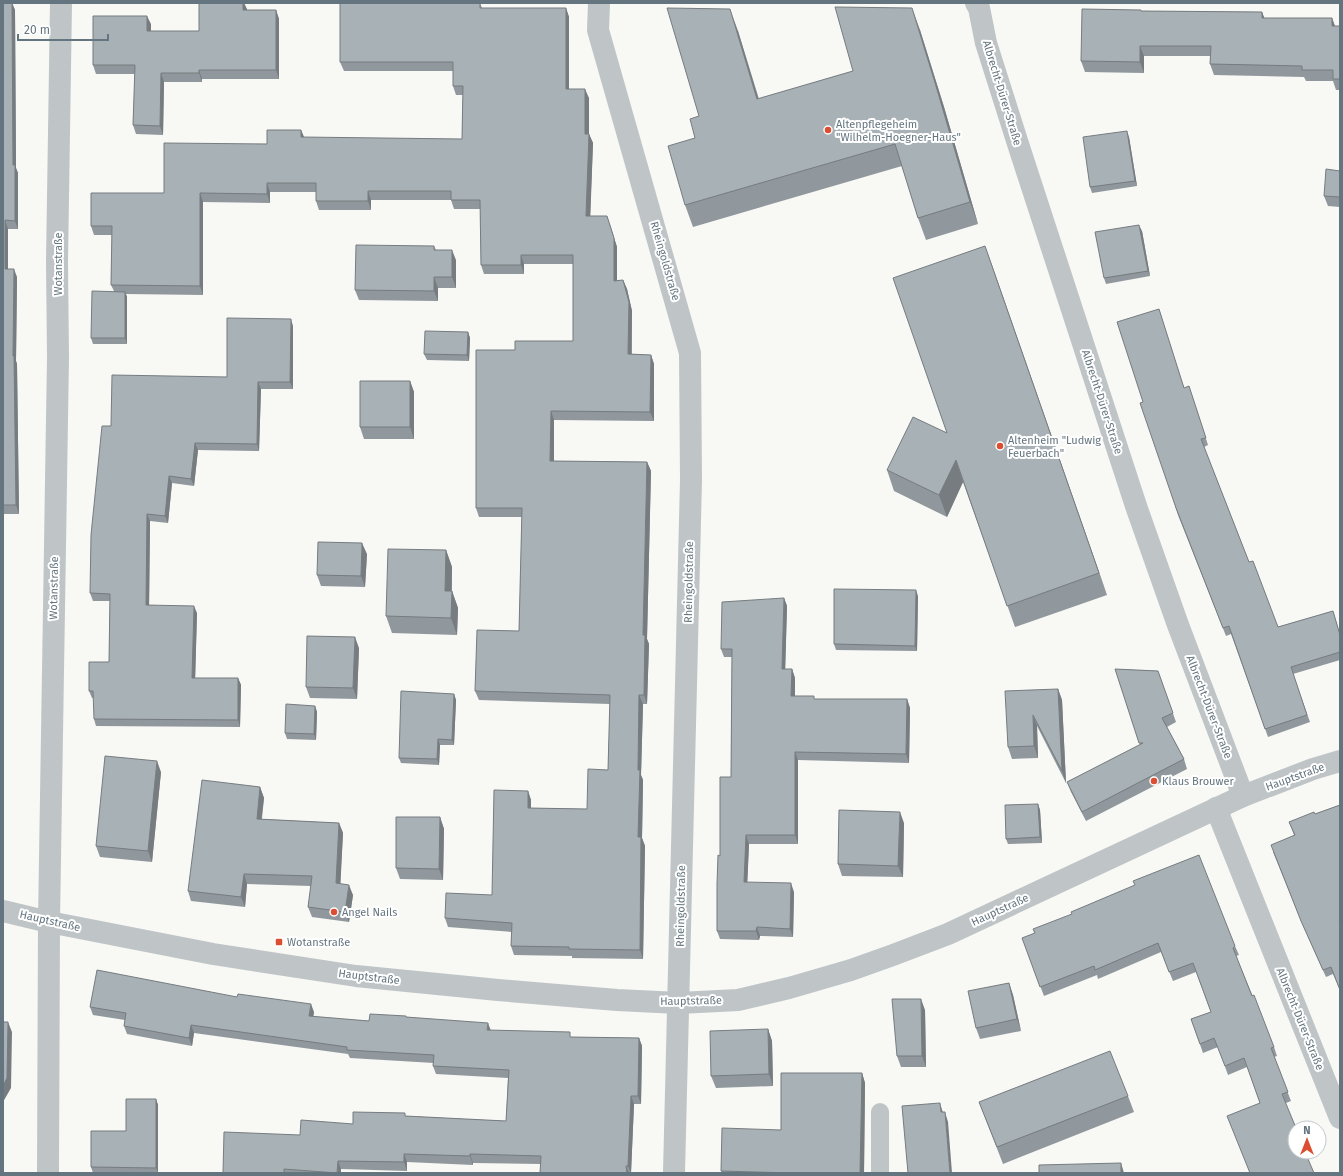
<svg xmlns="http://www.w3.org/2000/svg" width="1343" height="1176" font-family="'Fira Sans',sans-serif">
  <rect width="100%" height="100%" fill="#f8f8f5"/>
  <g fill="none" stroke-linecap="round" stroke-linejoin="round">
    <path stroke="#bfc4c7" stroke-width="18" d="M880,1173V1112"/>
    <path stroke="#bfc4c7" stroke-width="22" d="M599,3L598,30L690,353L691,480L674,1173
      M976,3L979,8L986,43L1019,147L1136,506L1178,625L1243,796
      M1216,808L1340,1118
      M48,1173L49,922L58,357L57,262L61,3"/>
    <path stroke="#bfc4c7" stroke-width="22" d="M3,911L49,922L213,954L356,976L498,990L617,1000L679,1003L738,1000L789,988L851,970L893,955L948,934L1243,796L1313,769L1340,761"/>
  </g>
  <path fill="#90989d" d="M3,3H12L15,10L16,168L18,173V229H8V269L17,277L16,361L17,364L19,514H3Z
    M199,3H244L247,10H276L279,19V79H202V82H164L163,135L136,134L133,125L135,74H96L93,65L151,24V31H199Z
    M480,3L482,8H566L569,17V89L589,98V134L593,143L590,216L610,225L617,247V281L623,280L627,289L632,311V354L651,355L654,364V421L554,420V461L647,462L651,471L647,639L649,644L647,704H643L641,775L643,780L642,838L645,846L643,959L572,958V956L514,955L511,946L512,932L448,927L445,918L492,895L528,791L531,800V808L587,809L608,770L610,704L479,700L475,691L519,631L522,517H479L476,508L515,350L573,341V264H524V274H484L481,265L480,209H454L451,200H371V210H319L316,201V192H270V203L203,202V295L126,294L127,297V344H93L91,338L114,291L111,285L112,235H94L91,226L164,193L267,144L301,130L304,138L462,139L463,95H456L453,86V71H344L340,62Z
    M1141,10V11L1262,12L1264,18H1332L1335,26H1340V90H1336L1333,81H1306L1304,77L1214,75L1210,64V56H1144V73L1085,72L1081,61Z
    M920,30L944,107L978,224L926,240L918,218L902,166L693,227L685,205L699,116L738,31L759,99L853,71Z
    M1129,137L1137,186L1092,193L1090,187Z
    M1340,171V207L1328,206L1324,196Z
    M1142,231L1150,276L1106,284L1104,278Z
    M434,246L436,250L456,260V288H438V301L359,300L355,290Z
    M985,246L1107,595L1015,627L963,482L947,517L894,491L887,470L947,433Z
    M1159,309L1184,388L1189,386L1208,445L1204,447L1249,562L1278,627L1333,611L1340,634V660L1293,674L1310,722L1268,737L1231,634L1226,636L1178,515L1143,402Z
    M293,326V389H261L259,451L198,450L194,486L172,483L168,523L150,521L149,605L197,613L195,678H238L241,685L240,727L96,726L94,719V698H92L89,691L109,662L110,601H93L90,593L111,426L227,377Z
    M468,332L470,338L469,361L427,360L424,354Z
    M410,381L414,392V439H364L360,427Z
    M446,550L452,567V591L458,608L457,635L392,633L386,616Z
    M367,554L365,587L321,586L317,575Z
    M918,596L917,651L836,650L834,644Z
    M784,598L787,606L785,669H792L795,678V696L815,699H907L910,708L909,763L798,760V844H749L747,883L794,892L793,937L760,936L759,940L720,939L717,931L720,856L731,777L732,657H724L721,649Z
    M359,648L357,699L310,698L306,687Z
    M1115,669L1158,671L1176,722L1167,727L1184,759L1187,769L1086,821L1071,792L1067,782L1140,745Z
    M1058,689L1062,700L1066,783L1037,726L1038,758L1012,759L1008,747Z
    M454,694L456,700L454,745H440L439,765L401,763L399,758Z
    M315,706L317,712L316,740L287,739L285,733Z
    M161,772L152,862L100,857L96,846Z
    M260,787L264,798L262,819L339,823L343,833L340,884L353,895L349,922L312,917L308,907L311,886L247,884L245,907L191,901L188,891Z
    M1038,804L1040,810L1042,843L1008,844L1006,839Z
    M1340,805V990L1333,974L1326,977L1304,928L1273,852L1294,835L1289,822L1315,814Z
    M440,817L444,829L443,880L400,879L396,868Z
    M904,823L903,877L842,876L838,864Z
    M1033,929L1235,946L1239,955L1236,956L1274,1047L1277,1056L1274,1057L1291,1101L1286,1103H1260L1247,1067L1228,1075L1218,1047L1203,1053L1191,1019L1211,1012L1196,972L1173,981L1161,952L1098,979L1097,975L1044,996L1022,938L1035,934Z
    M1009,983L1013,995L1021,1031L980,1039L976,1028Z
    M90,1007L314,1012L313,1017L369,1021L406,1017L490,1031L572,1037L639,1038L642,1046L641,1104H634L631,1173H540L541,1164L473,1163V1165L407,1162V1171L341,1169V1173H223L300,1135L353,1124L406,1116L506,1121L508,1078L436,1074L433,1066L434,1063L350,1058L348,1054L194,1033L192,1046L127,1034L124,1026L125,1020L93,1015Z
    M925,1010L926,1067H901L897,1056Z
    M768,1029L772,1041L773,1086L716,1088L711,1076Z
    M862,1073L865,1083L864,1173H722L721,1171L781,1130Z
    M1128,1096L1134,1112L1003,1164L979,1102Z
    M156,1099L158,1105V1173H93L91,1167Z"/>
  <path fill="#767c7f" d="M12,3L15,10L16,168L18,173V229L15,221L13,165Z
    M243,3H244L247,9L246,19L243,10Z
    M566,8L569,17V98L566,89Z
    M912,8L920,30L944,107L978,224L970,202Z
    M730,9L738,31L765,121L757,99Z
    M276,10L279,19V79L276,70Z
    M1262,12L1266,22L1262,18Z
    M147,16L151,24V40L147,31Z
    M1332,18L1336,29L1332,26Z
    M1140,46L1144,56V73L1140,62Z
    M199,70L202,79V82L199,73Z
    M161,73L164,82L163,135L160,126Z
    M585,89L589,98V143L585,134Z
    M301,130L305,139L301,137Z
    M1127,131L1129,137L1137,186L1135,181Z
    M589,134L593,143L590,225L586,216Z
    M267,183L270,192V203L267,194Z
    M368,191L371,200V210L368,201Z
    M200,193L203,202V295L200,286Z
    M607,216L617,247V290L614,281Z
    M5,220L8,229V277L5,269Z
    M1139,225L1142,231L1150,276L1148,271Z
    M985,246L993,268L1107,595L1099,573Z
    M452,250L456,260V288L452,277Z
    M521,255L524,264V274L521,265Z
    M14,269L17,277L16,361L17,364L19,514L16,505L13,356Z
    M434,277L438,288V301L434,291Z
    M623,280L627,289L632,311L631,363L628,354Z
    M125,292L127,297V344L125,338Z
    M291,319L293,326V389L290,382Z
    M468,332L470,338L469,361L467,355Z
    M651,355L654,364V421L650,412Z
    M410,381L414,392V439L410,427Z
    M258,382L261,389L259,451L257,444Z
    M551,411L554,420V470L550,461Z
    M195,443L198,450L194,486L191,479Z
    M956,460L963,482L947,517L939,495Z
    M647,462L651,471L647,639L649,644L647,704L644,695L643,635Z
    M169,476L172,483L168,523L165,516Z
    M147,514L150,521L149,612L146,605Z
    M362,543L367,554L365,587L361,576Z
    M446,550L452,567L451,608L445,591Z
    M916,590L918,596L917,651L915,646Z
    M452,591L458,608L457,635L451,618Z
    M784,598L787,606L785,678L782,669Z
    M194,606L197,613L195,685L192,678Z
    M355,637L359,648L357,699L353,688Z
    M792,669L795,678V704L791,696Z
    M238,678L241,685L240,727L238,720Z
    M1058,689L1062,700L1066,783L1062,771Z
    M454,694L456,700L454,745L452,740Z
    M639,695L643,704L641,775L643,780L642,838L645,846L643,959L640,950L638,837V770Z
    M907,699L910,708L909,763L906,754Z
    M315,706L317,712L316,740L314,734Z
    M1033,715L1037,726L1038,758L1034,746Z
    M438,739L440,745L439,765L437,759Z
    M795,752L798,760V844L795,835Z
    M157,761L161,772L152,862L148,851Z
    M260,787L264,798L260,829L257,819Z
    M528,791L531,800V817L528,808Z
    M1038,804L1040,810L1042,843L1040,837Z
    M900,812L904,823L903,877L898,866Z
    M440,817L444,829L443,880L439,869Z
    M339,823L343,833L340,893L336,883Z
    M746,835L749,844L747,891L744,882Z
    M244,874L247,884L245,907L241,897Z
    M791,883L794,892L793,937L790,929Z
    M349,885L353,895L349,922L345,912Z
    M757,927L760,936L759,940L756,931Z
    M1009,983L1013,995L1021,1031L1017,1019Z
    M921,999L925,1010L926,1067L922,1056Z
    M311,1004L314,1012L312,1024L309,1016Z
    M8,1022L12,1032L11,1088L3,1102V1086Z
    M488,1023L491,1031L487,1030Z
    M191,1025L194,1033L192,1046L189,1038Z
    M768,1029L772,1041L773,1086L769,1074Z
    M639,1038L642,1046L641,1104L638,1096Z
    M862,1073L865,1083L864,1173H860Z
    M631,1096L634,1104L631,1173L628,1166Z
    M156,1099L158,1105V1173L156,1168Z
    M940,1103L943,1113L941,1112Z
    M945,1112L948,1122L952,1173H950Z
    M404,1154L407,1162V1171L404,1162Z
    M470,1154L473,1163V1165L470,1156Z
    M338,1161L341,1169V1173H337Z
    M1121,1163L1124,1173H1121Z
    M626,1166L629,1173H627Z"/>
  <path fill="#a8b1b6" stroke="#767c7f" d="M3,3H12L13,165H15V221L5,220V269H14L13,356H14L16,505H3Z
    M199,3H243V10H276V70H199V73H161L160,126L133,125L135,65H93V16H147V31H199Z
    M340,3H480V8H566V89H585V134H589L586,216H607L614,238V281L623,280L629,302L628,354L651,355L650,412L551,411L550,461L647,462L643,635H645L644,695H639L638,770H640L638,837H641L640,950L569,949V947L511,946L512,923L445,918L446,893L492,895L494,790L528,791V808L587,809L588,769L608,770L610,695L475,691L477,630L519,631L522,508H476V350H515V341H573V255H521V265H481L480,200H451V191H368V201H316V183H267V194L200,193V286L111,285L112,226H91V193H164V143L267,144V130H301V137L462,139L463,86H453V62H340Z
    M835,7L912,8L936,86L970,202L918,218L895,144L685,205L668,146L695,138L690,119L699,116L667,8L730,9L757,99L853,71Z
    M1082,9L1141,10V11L1262,12V18H1332V26H1340V79H1333V70H1302V66L1210,64L1211,46H1140V62L1081,61Z
    M1127,131L1135,181L1090,187L1083,137Z
    M1326,169L1340,171V197L1324,196Z
    M1139,225L1148,271L1104,278L1095,232Z
    M356,245L434,246V250H452V277H434V291L355,290Z
    M985,246L1099,573L1007,606L956,460L939,495L887,470L913,417L947,433L893,278Z
    M92,291L125,292V338H91Z
    M1159,309L1184,388L1189,386L1206,438L1201,439L1249,562L1253,561L1278,627L1333,611L1340,635V652L1291,667L1307,715L1265,729L1229,626L1223,628L1176,508L1140,403L1143,402L1117,322Z
    M227,318L291,319L290,382H258L257,444L195,443L191,479L169,476L165,516L147,514L146,605L194,606L192,678H238V720L94,719L93,691H89V662H109L110,594L90,593L91,535L102,426H111L112,375L227,377Z
    M425,331L468,332L467,355L424,354Z
    M360,381H410V427H360Z
    M318,542L362,543L361,576L317,575Z
    M388,549L446,550L445,591H452L451,618L386,616Z
    M834,589L916,590L915,646L834,644Z
    M784,598L782,669H792L791,696H814V699H907L906,754L795,752V835H746L744,882L791,883L790,929L757,927L756,931H717V884L718,855L720,856V777H731L732,649H721L722,602Z
    M307,636L355,637L353,688L306,687Z
    M1115,669L1158,671L1173,713L1162,718L1184,759L1082,812L1067,782L1143,743H1139Z
    M1058,689L1062,771L1033,715L1034,746L1008,747L1005,691Z
    M401,691L454,694L452,740L438,739L437,759L399,758Z
    M286,704L315,706L314,734L285,733Z
    M105,756L157,761L148,851L96,846Z
    M202,780L260,787L257,819L339,823L336,883L349,885L345,912L308,907L312,876L244,874L241,897L188,891Z
    M1038,804L1040,837L1006,839L1005,805Z
    M1340,805V920L1339,921L1340,923V990L1331,967L1323,970L1301,921L1271,845L1295,835L1289,822L1314,812L1315,814Z
    M839,810L900,812L898,866L838,864Z
    M396,817H440L439,869L396,868Z
    M1199,855L1235,946L1233,948L1252,996L1254,995L1274,1047L1271,1048L1288,1092L1282,1094L1296,1128H1295V1152H1305L1314,1173H1250L1227,1116L1260,1103L1244,1058L1225,1066L1214,1038L1200,1044L1191,1019L1211,1012L1193,963L1169,972L1158,943L1095,970L1094,966L1040,987L1022,938L1035,933L1033,929L1072,914L1071,912L1135,885L1133,881Z
    M97,970L237,997L238,994L311,1004L309,1016L369,1021L370,1014L406,1016V1017L488,1023L487,1030L570,1032V1037L639,1038L638,1096H631L628,1166H626L627,1173H540L541,1156L470,1154V1156L404,1154V1162L338,1161L337,1173L284,1169V1173H223L224,1132L300,1135L301,1120L353,1124V1112L405,1113V1116L506,1121L509,1070L433,1066L434,1055L347,1050V1047L191,1025L189,1038L124,1026L126,1013L90,1007Z
    M1009,983L1017,1019L976,1028L968,991Z
    M892,999H921L922,1056H897Z
    M3,1022H8L7,1078L3,1086Z
    M768,1029L769,1074L711,1076L710,1031Z
    M1110,1051L1128,1096L997,1147L979,1102Z
    M781,1073H862L860,1173H793L721,1171L722,1128L781,1130Z
    M126,1099H156V1168L91,1167V1131H126Z
    M940,1103L941,1112H945L950,1173H908L902,1106Z
    M1121,1163V1173H1039V1165Z"/>
  <g fill="#dc4e31" stroke="#fff" stroke-width="1.5">
    <circle cx="828" cy="130" r="4"/>
    <circle cx="1000" cy="446" r="4"/>
    <circle cx="1154" cy="781" r="4"/>
    <circle cx="334" cy="912" r="4"/>
    <rect x="275" y="938" width="8" height="8" rx="2"/>
  </g>
  <g text-anchor="middle" dominant-baseline="central" stroke-width="4" stroke-linejoin="round" paint-order="stroke">
    <g font-size="11" fill="#64757f" stroke="#fff">
      <text transform="translate(1002 93) rotate(73)">Albrecht-Dürer-Straße</text>
      <text transform="translate(665 261) rotate(74)">Rheingoldstraße</text>
      <text transform="translate(58 264) rotate(-90)">Wotanstraße</text>
      <text transform="translate(1102 402) rotate(72)">Albrecht-Dürer-Straße</text>
      <text transform="translate(689 582) rotate(-89)">Rheingoldstraße</text>
      <text transform="translate(54 588) rotate(-89)">Wotanstraße</text>
      <text transform="translate(1209 707) rotate(69)">Albrecht-Dürer-Straße</text>
      <text transform="translate(1295 777) rotate(-20)">Hauptstraße</text>
      <text transform="translate(681 906) rotate(-89)">Rheingoldstraße</text>
      <text transform="translate(1000 910) rotate(-25)">Hauptstraße</text>
      <text transform="translate(50 921) rotate(13)">Hauptstraße</text>
      <text transform="translate(369 977) rotate(7)">Hauptstraße</text>
      <text transform="translate(691 1001) rotate(-1)">Hauptstraße</text>
      <text transform="translate(1300 1019) rotate(68)">Albrecht-Dürer-Straße</text>
    </g>
    <g font-size="11" fill="#64757f" stroke="#fff" text-anchor="start">
      <text x="836" y="124">Altenpflegeheim<tspan x="836" dy="13">"Wilhelm-Hoegner-Haus"</tspan></text>
      <text x="1008" y="440">Altenheim "Ludwig<tspan x="1008" dy="13">Feuerbach"</tspan></text>
      <text x="1162" y="781">Klaus Brouwer</text>
      <text x="342" y="912">Angel Nails</text>
      <text x="287" y="942">Wotanstraße</text>
    </g>
  </g>
  <rect width="1343" height="1176" fill="none" stroke="#64757f" stroke-width="8"/>
  <g transform="translate(1307 1140)"><circle r="19" fill="#ffffff" stroke="#c1c8cc"/>
  <path d="M0-3L7 15L0 10L-7 15Z" fill="#dc4e31"/>
  <text y="-6" font-size="11" font-weight="bold" text-anchor="middle" fill="#64757f">N</text>
  </g>
  <path d="M18 34v6h90v-6" fill="none" stroke="#64757f" stroke-width="2"/>
  <text x="24" y="34" font-size="12" fill="#64757f" stroke="#ffffff" stroke-width="3" paint-order="stroke">20 m</text>
</svg>
